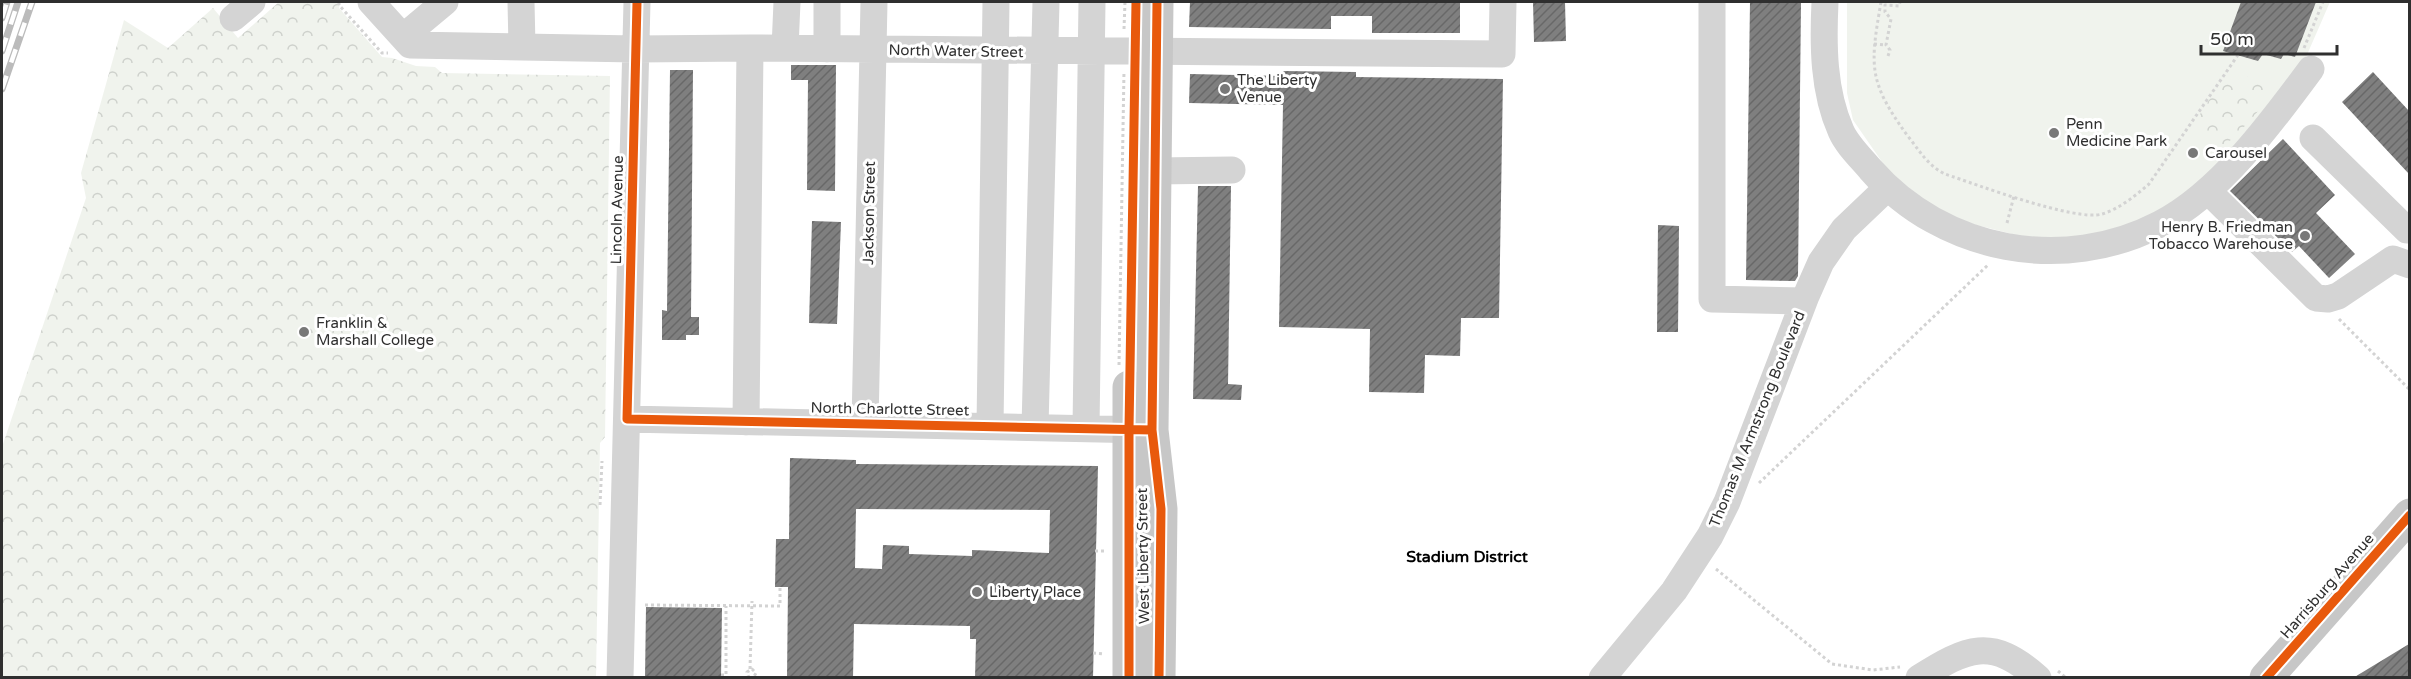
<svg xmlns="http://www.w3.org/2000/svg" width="2411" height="679" font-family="'Varela Round',sans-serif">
  <defs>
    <pattern id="forest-crowns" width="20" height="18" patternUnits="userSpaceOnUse" patternTransform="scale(1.5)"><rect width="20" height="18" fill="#f0f3ed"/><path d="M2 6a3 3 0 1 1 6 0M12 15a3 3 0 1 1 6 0" fill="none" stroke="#ced1cc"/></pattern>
    <pattern id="building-hatch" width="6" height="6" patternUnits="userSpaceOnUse" patternTransform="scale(1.5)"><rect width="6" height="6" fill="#7f7f7f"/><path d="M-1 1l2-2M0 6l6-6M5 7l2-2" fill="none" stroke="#686868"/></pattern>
  </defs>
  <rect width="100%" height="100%" fill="#fff"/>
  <path fill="#f0f3ed" d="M1847,2H2330L2303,64L2274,106L2198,186L2121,234L2052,244L1945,217L1889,172L1853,120L1847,93Z"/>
  <path fill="url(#forest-crowns)" d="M279,2H340L339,8L382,57L392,58L416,66L435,67L442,73L610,76L605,437L600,443L596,677L2,678V447L86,198L81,173L124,20L168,48L213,8L238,38Z
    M2251,72L2276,80C2265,110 2239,132 2217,153L2197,119L2225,75L2242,85Z"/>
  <path fill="url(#building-hatch)" fill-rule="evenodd" d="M1190,2H1460V33H1372V16H1331V29L1189,27Z
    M1533,2H1565L1566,41L1534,42Z
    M1750,2H1801L1798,276L1795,281L1746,280Z
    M2241,2H2316L2295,57L2284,54L2281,59L2263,54L2258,61L2223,51Z
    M791,65H836L835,191L807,190L808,80H791Z
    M670,70H693L691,317H699V335H686V340H662V310L667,311Z
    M1283,71L1356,72V77L1503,79L1499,318H1461L1460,356L1425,355L1424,393L1369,392L1370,329L1279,327L1283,105L1189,103L1190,74L1283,76Z
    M2373,72L2409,111V174L2342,102Z
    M2283,139L2335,195L2316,213L2355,254L2329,278L2299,246L2292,252L2230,191Z
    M1198,186H1231L1228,384L1242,385L1241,400L1193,399Z
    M812,221L841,222L837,324L809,323Z
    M1658,225L1679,226L1678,332H1657Z
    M790,458L856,460V464L1098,466L1093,678H975L976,639H970V626L854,624L853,678H787L788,587H775L776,539H789ZM856,509L1050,510L1049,553L972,550V556L909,554V546L883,545L882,569L855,568Z
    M646,607L722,608L721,678H645Z
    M2409,644V678H2353Z"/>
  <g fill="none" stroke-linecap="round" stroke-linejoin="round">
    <path stroke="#d3d3d3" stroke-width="3" stroke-dasharray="3 3" stroke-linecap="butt" d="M339,2V5L382,53H388
      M1881,2C1870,66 1868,81 1907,135C1919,150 1928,166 1945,174C1975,184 2076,222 2102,214C2119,209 2135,196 2149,184L2238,55
      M1124,29L1125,2
      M1874,44L1886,45
      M2304,48L2323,2
      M1888,56L1890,50L1886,45L1891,19L1885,12V5L1899,6L1900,2
      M2007,223L2014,196
      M2339,319L2410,390
      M1119,365L1124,71
      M1759,483L1989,264
      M600,505L602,461
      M1095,551H1104
      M1716,569L1832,664L1873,670L1900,667
      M645,605L780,606V587
      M1093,653L1104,654
      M750,669L752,601
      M2058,671L2066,678
      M721,675H726V606
      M749,678L747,672L752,669L756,673L753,678"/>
    <path stroke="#d4d4d4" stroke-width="27" d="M371,2L410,45L636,49L750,48L1502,54L1503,2
      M521,2L522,47
      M1712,2V299L1804,301
      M1825,2C1823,44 1823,91 1841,131C1847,145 1861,158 1871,170C1943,252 2064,274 2160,224C2219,194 2272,122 2311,69
      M233,18L252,2
      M403,37L445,2
      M785,48L787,2
      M827,49V2
      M2313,138L2407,230H2410
      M1155,171L1232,170
      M2208,191L2316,298L2328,299L2338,296L2393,259L2410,265
      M627,419L1147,430
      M746,422L750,48
      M865,424L874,2
      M990,426L996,2
      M1035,427L1046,2
      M1086,428L1092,2
      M620,678L637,2
      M1602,678L1674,591L1710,536L1727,502L1806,296L1821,262L1844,229L1887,188
      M1919,678C1967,648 1991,636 2038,678"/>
    <path stroke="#c7c7c7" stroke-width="33" d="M1157,2L1152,430L1161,509L1159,678
      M1129,678V387
      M2266,678L2410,515"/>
    <defs>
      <path id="rail" d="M2,18L7,2
        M2,51L18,2
        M2,89L32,2"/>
    </defs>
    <use href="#rail" stroke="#bbb" stroke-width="7"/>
    <use href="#rail" stroke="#fff" stroke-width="4.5" stroke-dasharray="14" stroke-linecap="butt"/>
    <defs>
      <path id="cycleway" d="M637,2L627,419L1152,430
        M1157,2L1152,430L1161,509L1159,678
        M1129,678V429L1136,2
        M2266,678L2410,515"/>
    </defs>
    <use href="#cycleway" stroke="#fff" stroke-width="13"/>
    <use href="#cycleway" stroke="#e8590c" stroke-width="9"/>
  </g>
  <g fill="#787878" stroke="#fff" stroke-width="2">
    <circle cx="1225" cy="89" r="6"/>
    <circle cx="2054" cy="133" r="6"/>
    <circle cx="2193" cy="153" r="6"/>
    <circle cx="2305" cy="236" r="6"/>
    <circle cx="304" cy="332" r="6"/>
    <circle cx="977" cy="592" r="6"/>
  </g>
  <g text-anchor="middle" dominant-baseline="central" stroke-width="6" stroke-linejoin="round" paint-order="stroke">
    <g font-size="15" fill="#2f2f2f" stroke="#fff">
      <text transform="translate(956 51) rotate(1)">North Water Street</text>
      <text transform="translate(617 210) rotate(-89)">Lincoln Avenue</text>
      <text transform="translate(869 213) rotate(-89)">Jackson Street</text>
      <text transform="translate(890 409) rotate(1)">North Charlotte Street</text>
      <text transform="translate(1757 419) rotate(-68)">Thomas M Armstrong Boulevard</text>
      <text transform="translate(1143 556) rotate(-91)">West Liberty Street</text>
      <text transform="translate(2327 586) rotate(-49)">Harrisburg Avenue</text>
    </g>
    <g font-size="15" fill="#2f2f2f" stroke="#fff" text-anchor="start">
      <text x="1237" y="80">The Liberty<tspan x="1237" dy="17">Venue</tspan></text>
      <text x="2066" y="124">Penn<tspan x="2066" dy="17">Medicine Park</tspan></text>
      <text x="2205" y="153">Carousel</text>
      <text x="2293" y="227" text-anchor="end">Henry B. Friedman<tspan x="2293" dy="17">Tobacco Warehouse</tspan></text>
      <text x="316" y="323">Franklin &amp;<tspan x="316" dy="17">Marshall College</tspan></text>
      <text x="989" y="592">Liberty Place</text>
    </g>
    <g font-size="16" font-weight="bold" fill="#000" stroke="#fff">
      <text x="1467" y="557">Stadium District</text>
    </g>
  </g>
  <rect width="2411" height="679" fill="none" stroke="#2f2f2f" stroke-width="6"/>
  <path d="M2201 45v9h136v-9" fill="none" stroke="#2f2f2f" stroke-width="3"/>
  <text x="2210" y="45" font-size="18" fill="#2f2f2f" stroke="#ffffff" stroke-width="4.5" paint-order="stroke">50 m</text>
</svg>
